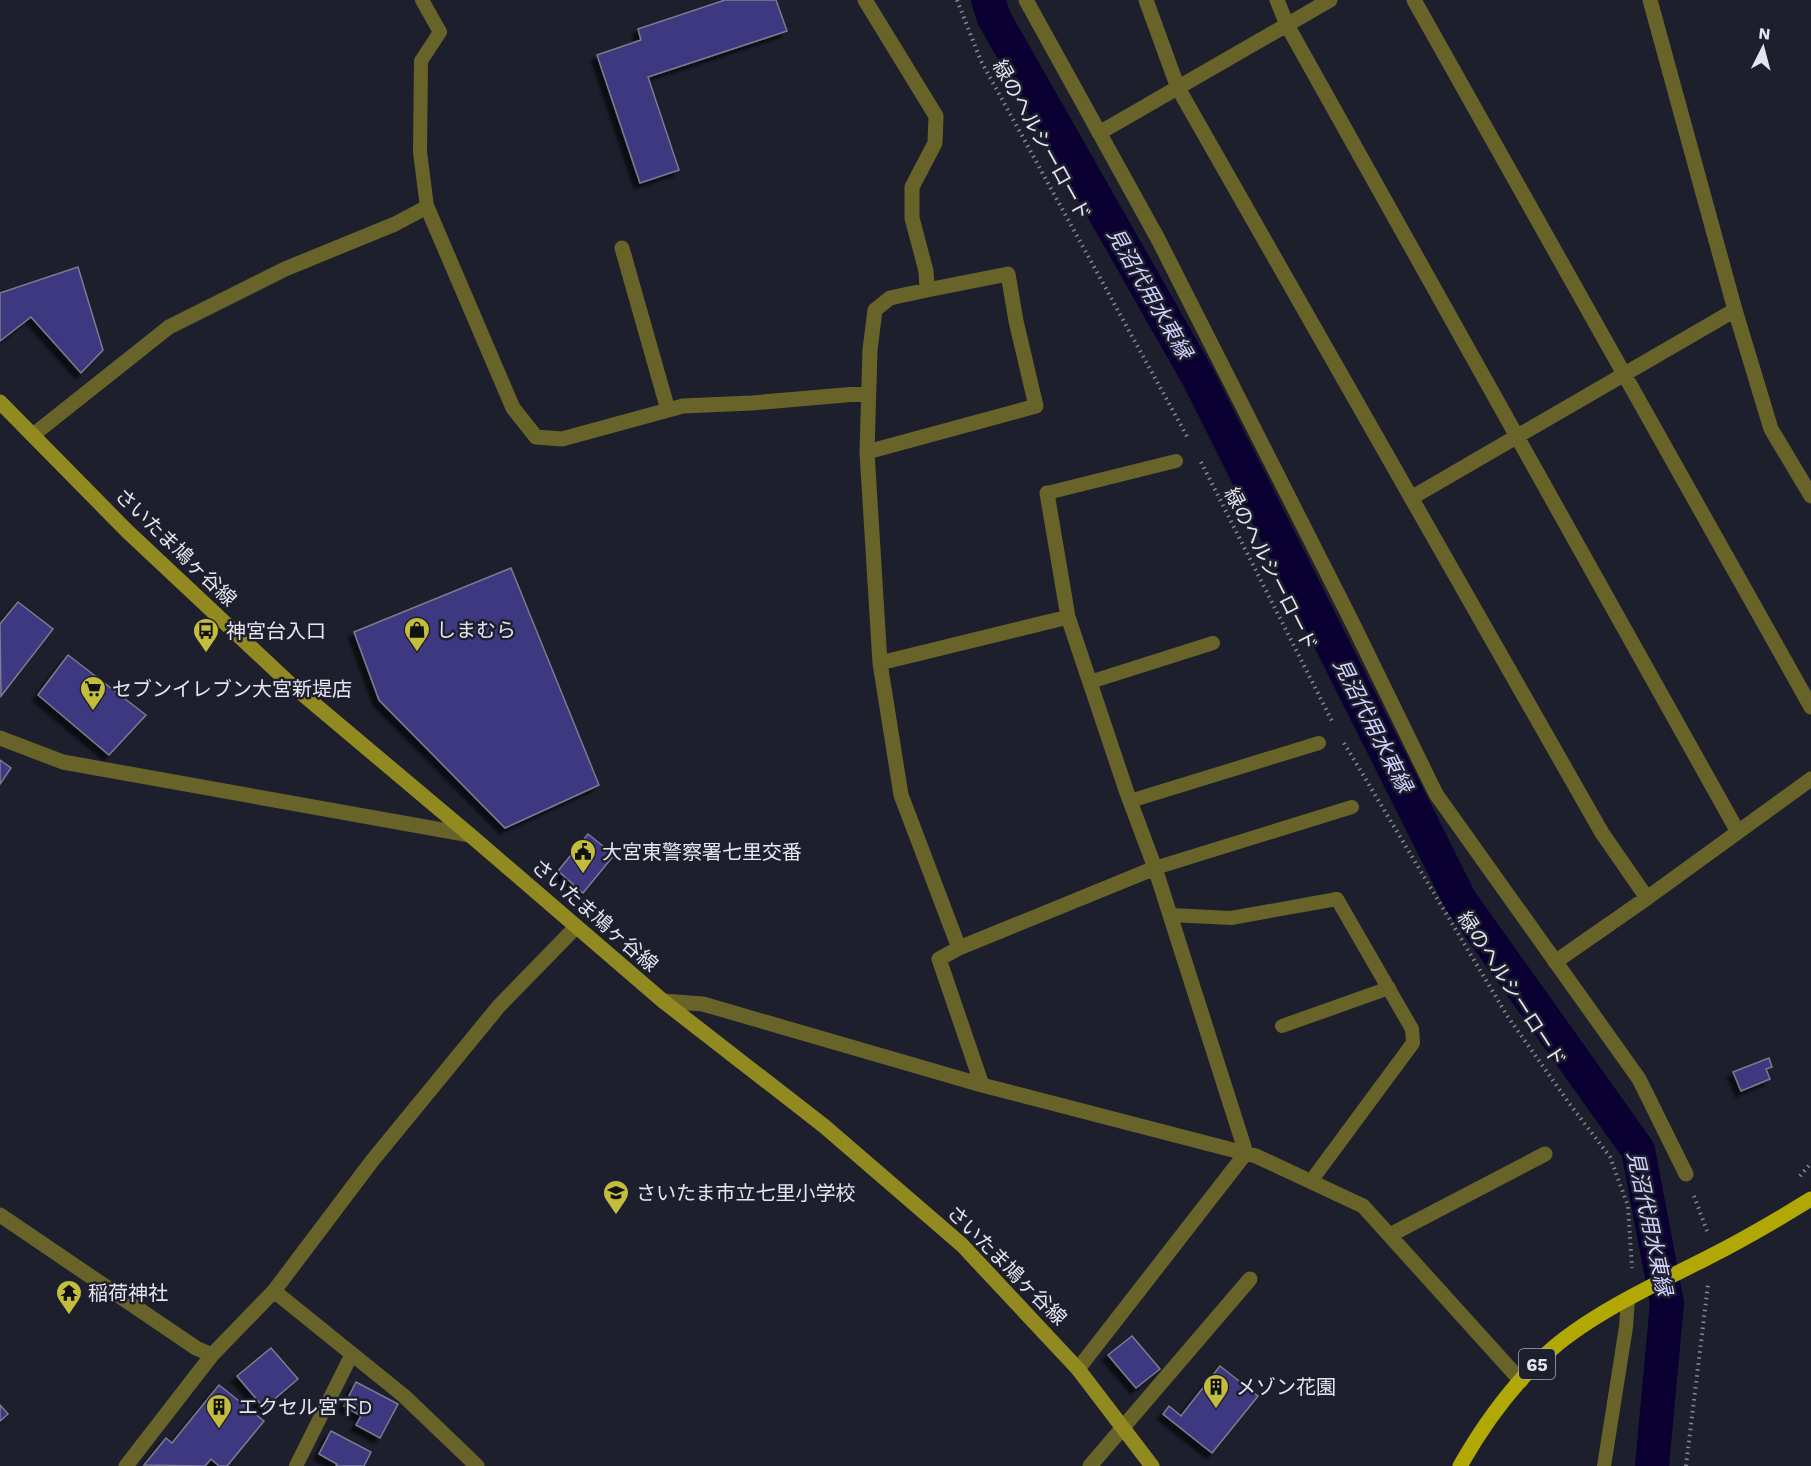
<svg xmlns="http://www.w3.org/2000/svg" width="1811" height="1466" font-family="'Work Sans','Noto Sans JP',sans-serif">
  <defs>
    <filter id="shadow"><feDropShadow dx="-5.5" dy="5.5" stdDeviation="1.5" flood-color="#0009"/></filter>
  </defs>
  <rect width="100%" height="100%" fill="#1e1f2d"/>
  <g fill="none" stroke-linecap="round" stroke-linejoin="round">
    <path stroke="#0a0031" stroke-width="34" d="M988,0L994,18L1198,377L1460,900L1638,1150L1667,1303L1652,1466"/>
  </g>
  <path fill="#3c377f" stroke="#7b7c8e" stroke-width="1.5" filter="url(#shadow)" d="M725,0H776L787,31L648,77L679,170L640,183L597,55L641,40L638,29Z
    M78,267L103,350L81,373L31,317L0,341V293Z
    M511,568L599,785L505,828L379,700L354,632Z
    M18,602L53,629L1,696L0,624Z
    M68,655L146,715L109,755L38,695Z
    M0,760L11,768L0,784Z
    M588,834L614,855L583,893L558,871Z
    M1769,1058L1772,1067L1766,1069L1770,1079L1741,1091L1733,1072Z
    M1132,1336L1160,1369L1136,1388L1108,1355Z
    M271,1348L298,1379L264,1408L237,1376Z
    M1220,1366L1258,1396L1212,1453L1163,1414L1169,1406L1181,1416Z
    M356,1382L398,1404L380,1438L356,1425L361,1416L344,1406Z
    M219,1385L264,1421L227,1466H219L211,1459L205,1466L144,1465L166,1438L172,1443Z
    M0,1405L8,1414L0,1421Z
    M331,1431L371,1452L364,1466H336L337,1464L319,1454Z"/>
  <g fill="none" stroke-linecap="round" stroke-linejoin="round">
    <path stroke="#868793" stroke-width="4" stroke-dasharray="1.5 4.5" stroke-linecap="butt" d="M957,0L981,61L1189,440
      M1201,462L1333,723
      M1344,743L1508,1017L1569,1103L1610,1157L1628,1206L1632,1268
      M1800,1176L1811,1163
      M1694,1196L1707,1231
      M1686,1466L1708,1285"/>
    <path stroke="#686429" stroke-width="14" d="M422,0L440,32L421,61L420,152L427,207
      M1047,493L1176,461
      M1090,682L1213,643
      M1130,801L1319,743
      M1155,868L1352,807
      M1170,915L1231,918L1337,899L1412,1029L1413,1043L1311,1181
      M1282,1026L1389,988
      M296,1466L352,1354
      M1604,1466L1626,1327L1628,1299"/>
    <path stroke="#686429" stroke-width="15" d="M865,0L936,116L935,143L912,187V218L926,271L927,290L890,298L875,310L870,350L867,452L880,663L901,795L959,948
      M1026,0L1158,239L1352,622L1436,794L1639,1079L1686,1174
      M1146,0L1178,88L1602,833L1647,898L1811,779
      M1277,0L1287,25L1738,832
      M1414,0L1811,707
      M1650,0L1735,310L1771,429L1811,496
      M1099,133L1330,0
      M622,248L668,410
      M33,435L169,327L285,269L395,224L427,207L513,408L536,437L562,439L683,406L752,403L868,393
      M867,452L1036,406L1016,321L1008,274L927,290
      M1047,493L1068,617L1127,793L1155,868L1246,1153L1078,1369
      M1411,498L1735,310
      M880,663L1068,617
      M0,738L63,762L470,835
      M1555,962L1647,898
      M663,1001L703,1004L982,1085L1256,1156L1363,1206L1521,1381
      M982,1085L939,959L959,948L1155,868
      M0,1215L196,1348L212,1355L274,1291L372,1161L499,1006L576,927
      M1390,1235L1545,1154
      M274,1291L404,1396L477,1466
      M126,1466L212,1355
      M1090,1466L1250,1279"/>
    <path stroke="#918a20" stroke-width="15" d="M0,402L127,531L287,681L470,835L663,1001L824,1126L962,1245L1078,1369L1152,1466"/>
    <path stroke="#b1a805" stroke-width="15" d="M1460,1466C1485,1422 1515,1381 1553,1348C1595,1312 1658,1283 1707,1258C1743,1240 1777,1220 1811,1199"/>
  </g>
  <defs>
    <symbol id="shop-pin" viewBox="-11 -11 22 30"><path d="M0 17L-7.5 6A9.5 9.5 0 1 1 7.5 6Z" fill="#c4bc3d" stroke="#1e1f2d"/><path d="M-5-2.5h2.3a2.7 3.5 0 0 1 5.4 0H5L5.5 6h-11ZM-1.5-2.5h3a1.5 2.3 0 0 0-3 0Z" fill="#111"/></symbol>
    <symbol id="bus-pin" viewBox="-11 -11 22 30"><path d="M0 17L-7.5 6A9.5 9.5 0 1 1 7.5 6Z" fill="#c4bc3d" stroke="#1e1f2d"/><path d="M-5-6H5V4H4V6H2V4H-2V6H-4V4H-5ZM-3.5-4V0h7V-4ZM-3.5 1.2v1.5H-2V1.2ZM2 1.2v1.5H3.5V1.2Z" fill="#111"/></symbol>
    <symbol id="supermarket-pin" viewBox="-11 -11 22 30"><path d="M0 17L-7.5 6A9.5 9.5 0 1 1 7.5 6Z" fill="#c4bc3d" stroke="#1e1f2d"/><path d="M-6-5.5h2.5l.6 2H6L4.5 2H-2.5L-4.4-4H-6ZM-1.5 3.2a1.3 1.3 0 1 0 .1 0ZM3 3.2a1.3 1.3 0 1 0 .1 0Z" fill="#111"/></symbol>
    <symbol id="civic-pin" viewBox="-11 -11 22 30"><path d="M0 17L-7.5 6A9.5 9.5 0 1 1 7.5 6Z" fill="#c4bc3d" stroke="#1e1f2d"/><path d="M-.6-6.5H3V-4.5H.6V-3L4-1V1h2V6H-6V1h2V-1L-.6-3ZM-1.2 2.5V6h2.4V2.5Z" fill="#111"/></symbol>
    <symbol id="school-pin" viewBox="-11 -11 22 30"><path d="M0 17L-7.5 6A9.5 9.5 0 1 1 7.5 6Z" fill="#c4bc3d" stroke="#1e1f2d"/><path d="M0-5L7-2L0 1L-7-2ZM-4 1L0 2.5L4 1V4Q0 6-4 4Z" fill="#111"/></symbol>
    <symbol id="temple-pin" viewBox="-11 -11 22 30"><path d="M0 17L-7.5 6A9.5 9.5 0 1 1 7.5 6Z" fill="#c4bc3d" stroke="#1e1f2d"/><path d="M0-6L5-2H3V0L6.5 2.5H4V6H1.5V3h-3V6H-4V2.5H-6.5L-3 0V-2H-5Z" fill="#111"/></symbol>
    <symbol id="building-pin" viewBox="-11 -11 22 30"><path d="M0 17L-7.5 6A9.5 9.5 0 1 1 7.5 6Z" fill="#c4bc3d" stroke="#1e1f2d"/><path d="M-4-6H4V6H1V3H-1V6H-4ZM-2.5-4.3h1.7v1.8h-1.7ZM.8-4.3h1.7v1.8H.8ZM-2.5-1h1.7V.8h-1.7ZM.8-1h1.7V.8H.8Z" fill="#111"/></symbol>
  </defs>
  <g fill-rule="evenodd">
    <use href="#shop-pin" x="402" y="615" width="30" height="40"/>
    <use href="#bus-pin" x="191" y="616" width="30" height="40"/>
    <use href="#supermarket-pin" x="78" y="674" width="30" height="40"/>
    <use href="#civic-pin" x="568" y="837" width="30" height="40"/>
    <use href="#school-pin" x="601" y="1178" width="30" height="40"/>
    <use href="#temple-pin" x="54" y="1278" width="30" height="40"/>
    <use href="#building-pin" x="1201" y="1372" width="30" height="40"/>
    <use href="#building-pin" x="204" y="1392" width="30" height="40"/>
  </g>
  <g text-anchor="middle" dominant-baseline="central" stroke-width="5" stroke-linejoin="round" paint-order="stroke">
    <rect fill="#1e1f2d" stroke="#a9aab5" stroke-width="1.5" x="1519" y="1349" width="36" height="30" rx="4.5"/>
    <g font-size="18" font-weight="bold" fill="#e4e5ef">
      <text x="1537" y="1364">65</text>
    </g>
    <g font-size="20" fill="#e4e5ef" stroke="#1e1f2d">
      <text transform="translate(1042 140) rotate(61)">緑のヘルシーロード</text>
      <text transform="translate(176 547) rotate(44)">さいたま鳩ヶ谷線</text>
      <text transform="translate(1271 569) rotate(63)">緑のヘルシーロード</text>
      <text transform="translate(595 915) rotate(41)">さいたま鳩ヶ谷線</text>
      <text transform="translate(1512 989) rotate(57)">緑のヘルシーロード</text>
      <text transform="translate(1007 1265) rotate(45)">さいたま鳩ヶ谷線</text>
    </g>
    <g font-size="20" fill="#e4e5ef" stroke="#1e1f2d" text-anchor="start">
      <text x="436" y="630">しまむら</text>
      <text x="226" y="631">神宮台入口</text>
      <text x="112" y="689">セブンイレブン大宮新堤店</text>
      <text x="602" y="852">大宮東警察署七里交番</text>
      <text x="636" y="1193">さいたま市立七里小学校</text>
      <text x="88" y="1293">稲荷神社</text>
      <text x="1236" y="1387">メゾン花園</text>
      <text x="238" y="1407">エクセル宮下D</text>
    </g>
    <g font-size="21" font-style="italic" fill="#d1d3fe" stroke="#1e1f2d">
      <text transform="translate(1150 293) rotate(60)">見沼代用水東縁</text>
      <text transform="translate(1373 725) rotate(63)">見沼代用水東縁</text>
      <text transform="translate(1650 1223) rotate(78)">見沼代用水東縁</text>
    </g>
  </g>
  <g transform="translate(1763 48) rotate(6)" stroke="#1e1f2d" stroke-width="4.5" paint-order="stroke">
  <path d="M0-4.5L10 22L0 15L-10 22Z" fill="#e4e5ef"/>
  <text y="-9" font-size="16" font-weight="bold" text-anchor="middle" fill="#e4e5ef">N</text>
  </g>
</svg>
